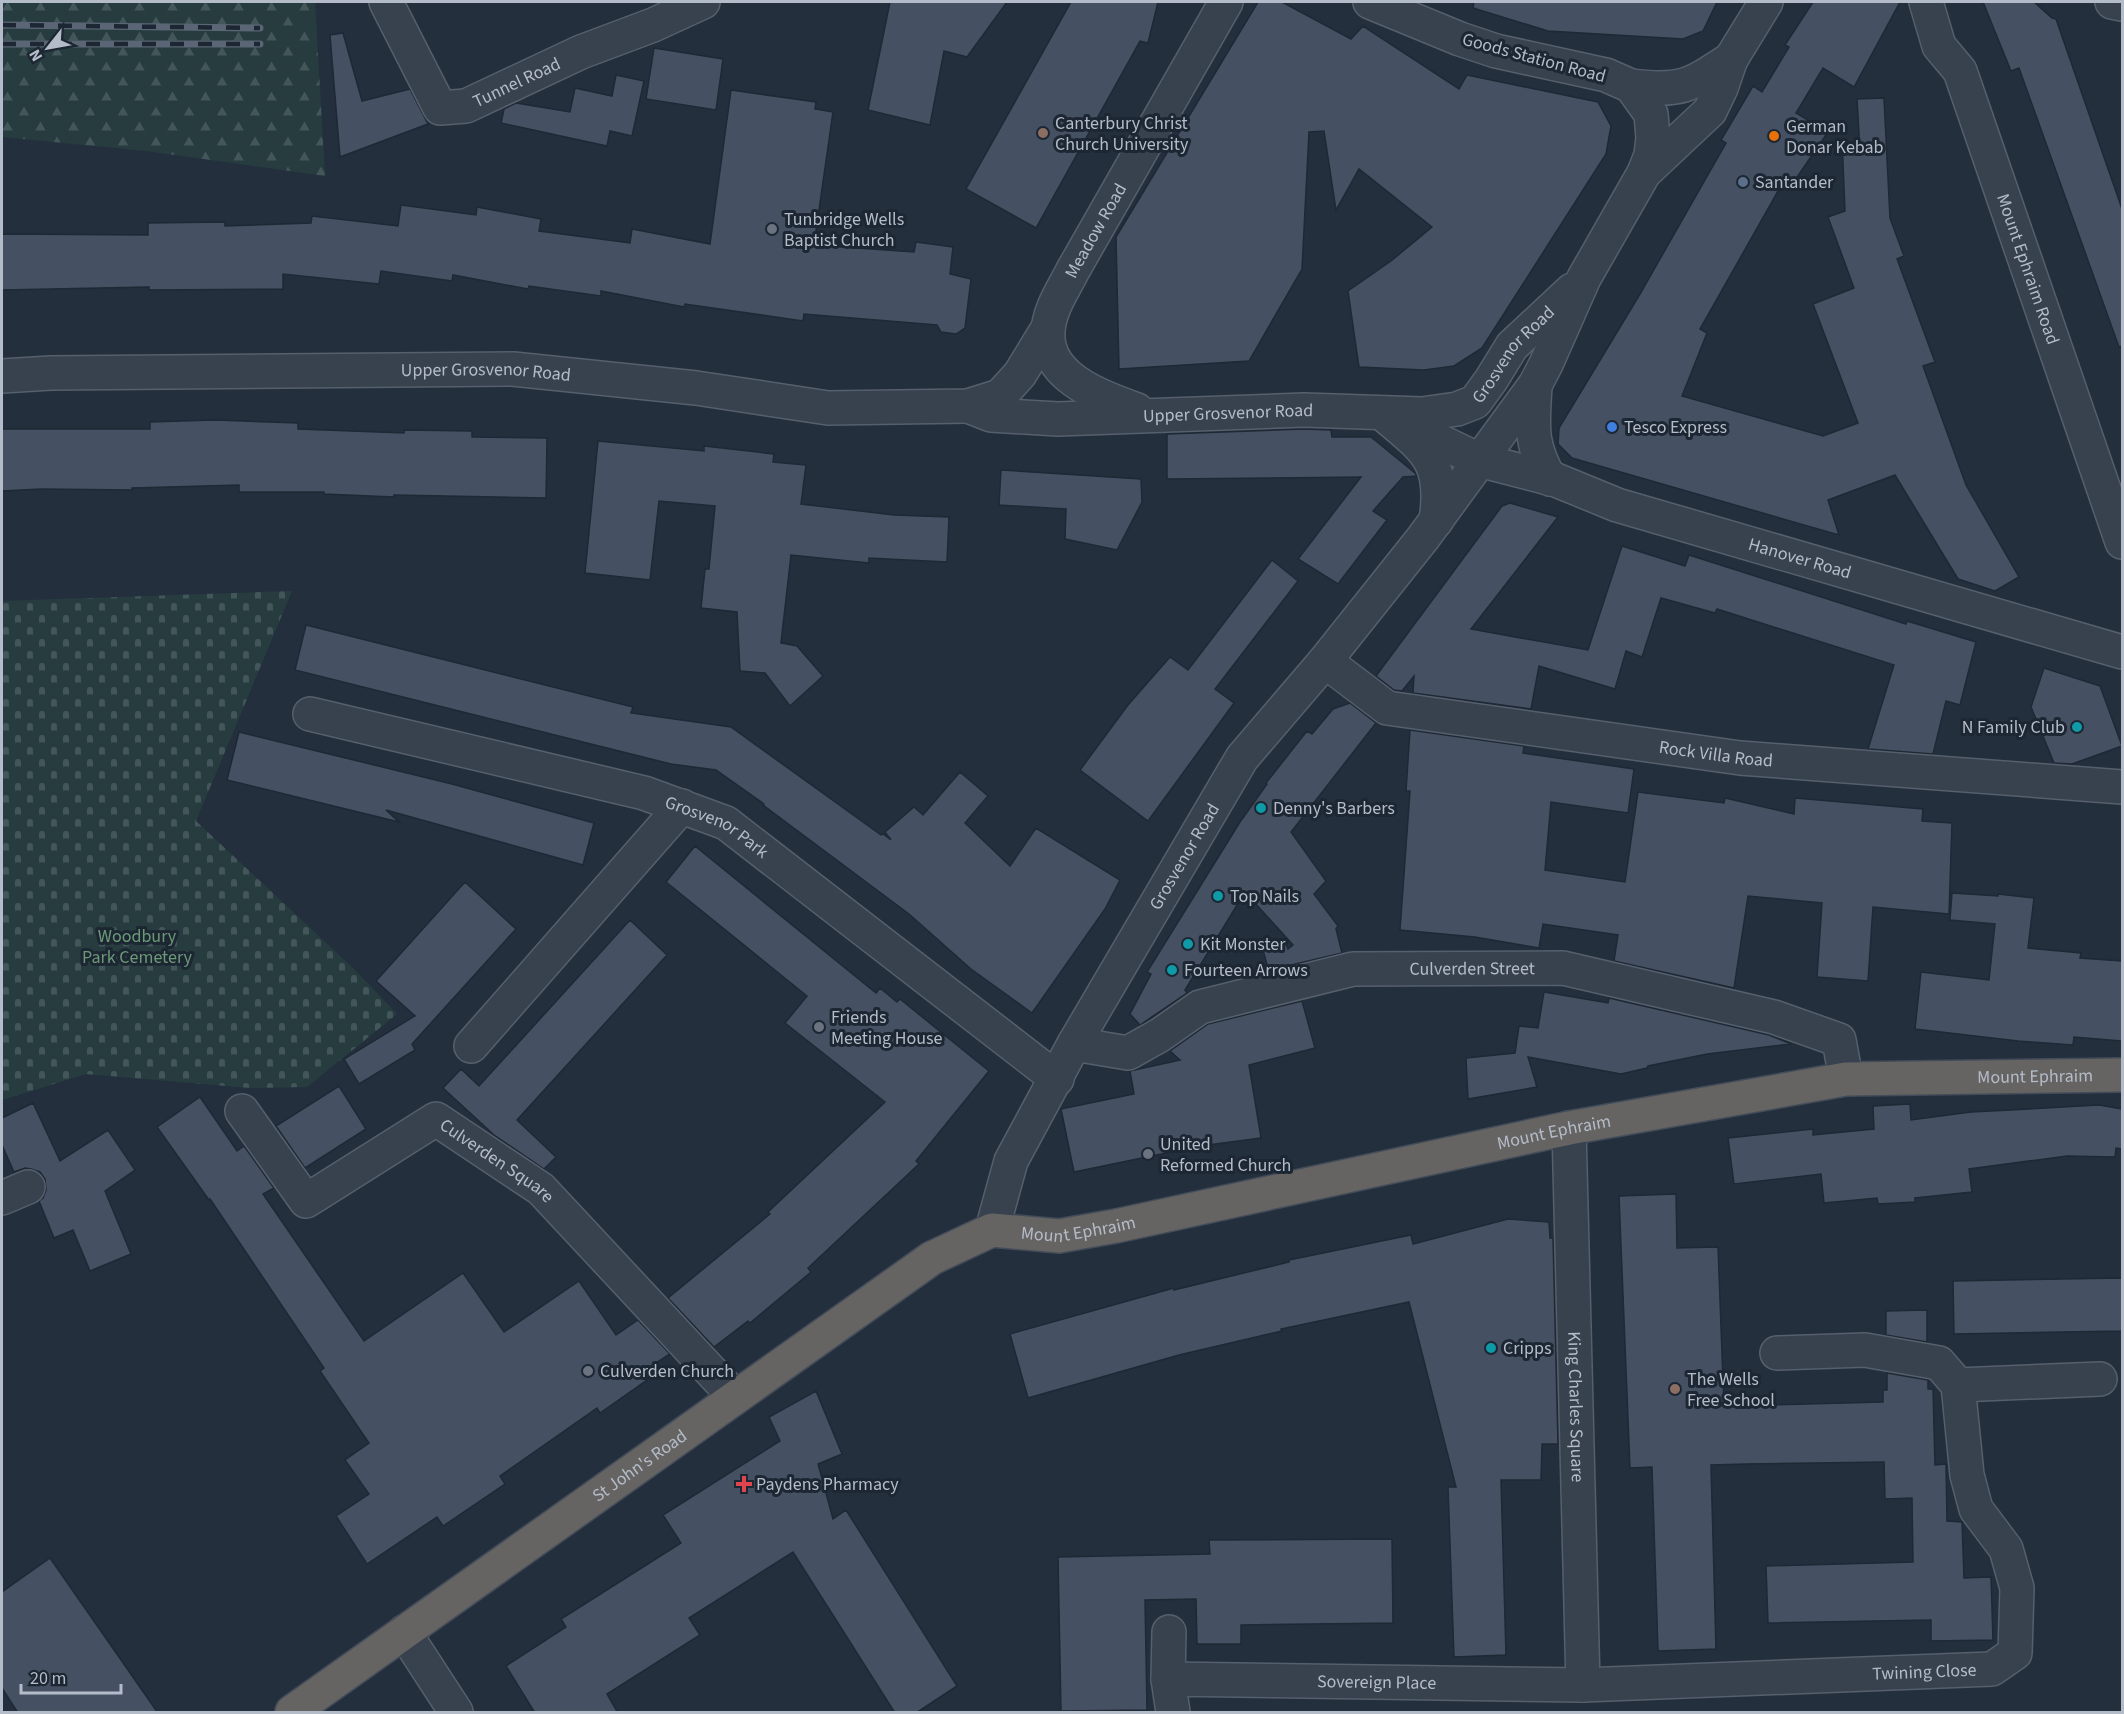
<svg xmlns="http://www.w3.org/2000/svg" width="2124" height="1714" font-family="'Source Sans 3',sans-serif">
  <defs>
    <pattern id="forest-firs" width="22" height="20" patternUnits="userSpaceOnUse" patternTransform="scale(1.5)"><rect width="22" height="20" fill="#263c3f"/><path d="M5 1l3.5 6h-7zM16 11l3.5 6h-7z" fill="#435659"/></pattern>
    <pattern id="cemetery-stones" width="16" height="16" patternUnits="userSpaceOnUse" patternTransform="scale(1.5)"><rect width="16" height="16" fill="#263c3f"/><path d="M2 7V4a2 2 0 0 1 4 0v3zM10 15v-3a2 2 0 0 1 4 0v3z" fill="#435659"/></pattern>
  </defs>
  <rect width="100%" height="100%" fill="#242f3e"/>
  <path fill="url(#forest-firs)" d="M2,2H315L325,176L146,151L2,137Z"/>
  <path fill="url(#cemetery-stones)" d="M292,591L196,821L354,969L397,1014L307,1087L250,1088L86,1074L2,1100V601Z"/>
  <path fill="#455162" stroke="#1f2835" stroke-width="1.5" d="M890,2H1007L967,57L944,51L930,125L868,110Z
    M1071,2H1158L1148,43L1140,41L1036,228L966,189Z
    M1258,2H1282L1351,39L1363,26L1459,89L1467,75L1598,102L1611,126L1606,154L1482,348L1454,366L1424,370L1359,367L1348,291L1391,261L1432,227L1359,169L1336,210L1324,131L1309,132L1302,269L1249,361L1119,369L1116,237Z
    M1474,2H1717L1703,31L1683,39L1548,31L1473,8Z
    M1813,2H1900L1854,87L1823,68L1796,113L1828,132L1793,183L1786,177L1700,329L1707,333L1682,396L1823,436L1858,423L1813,304L1854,288L1828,217L1845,211L1842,140L1860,151L1857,99L1884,98L1890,218L1904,256L1897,259L1935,362L1923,366L1966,485L2019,577L1995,591L1958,579L1895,475L1828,500L1839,535L1572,458L1558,444L1559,428L1640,294L1726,143L1721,140L1753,86L1762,92L1789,47L1785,45Z
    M1983,2H2034L2052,18L2056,19L2122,209V346L2119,347L2019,68L2011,71Z
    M343,33L362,101L410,89L428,124L340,157L330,35Z
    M654,48L723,59L716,110L646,99Z
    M616,75L644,81L632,136L610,131L607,146L501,123L504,109L516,103L570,112L575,88L612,96Z
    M731,90L816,102L815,109L833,112L814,245L914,252L916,242L953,247L950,274L971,279L965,328L956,334L941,332L937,325L804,314L803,321L685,304L684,307L601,291V296L529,286L528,289L453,275L452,281L381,271L379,284L283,274V289L149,290V287L2,290V234L148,235V223L225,222V226L311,223L312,216L398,226L401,205L476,215L477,207L541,219L539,231L630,243L632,229L710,244Z
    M214,420L298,423V429L404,433V430L472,431V437L547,438L546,498L394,495V497L324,494V492H239V485L132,488V490L41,489L2,491V429H150V422Z
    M1304,429L1331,430L1332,437H1371L1415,473L1417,476L1403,477L1373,511L1387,520L1338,584L1298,559L1361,477L1167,479V434Z
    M598,441L704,451V446L774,454L773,462L806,465L801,504L894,515L949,517L947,562L869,558V563L791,555L781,643L797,646L823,676L790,706L765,673L740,671L737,612L701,608L705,569H709L715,506L659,501L650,580L585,573Z
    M1001,470L1141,479L1142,502L1117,550L1065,539L1066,509L999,505Z
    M1510,503L1558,517L1471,629L1588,650L1622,546L1685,566L1689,555L1906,624L1907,621L1976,642L1960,705L1946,701L1933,754L1868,749L1894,665L1717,609L1715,613L1661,598L1642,657L1626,651L1615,689L1539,666L1531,709L1413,693L1414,676L1402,691L1394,690L1376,676L1502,506Z
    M1272,560L1298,581L1215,689L1234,703L1148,821L1080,770L1128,705L1170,657L1188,670Z
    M306,625L633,707L631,713L731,727L881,835L883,834L891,840L885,832L914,807L923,815L960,772L988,796L965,823L1010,866L1036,828L1120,880L1105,909L1032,1013L971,969L909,914L763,805L764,804L716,770L671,764L295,670Z
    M2044,668L2100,686L2122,746L2072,764L2054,763L2031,707Z
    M1350,703L1376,723L1291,832L1326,881L1314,894L1338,926L1336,929L1342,953L1253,974L1267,965L1262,946L1285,940L1288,949L1293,945L1245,892L1185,990L1187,993L1140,1025L1130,1014L1151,974L1147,972L1240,822L1267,784L1266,783L1307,731L1312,734L1333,709Z
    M1410,730L1524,746L1523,753L1634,769L1628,813L1551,802L1545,870L1625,882L1638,792L1724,803L1725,798L1794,814L1795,798L1923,809L1922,821L1952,823L1949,914L1873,907L1868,981L1817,977L1822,903L1748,896L1734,988L1614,961L1618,935L1543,924L1539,948L1475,937L1400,930L1410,791H1406Z
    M239,732L452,784L594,823L583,865L386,810L399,822L227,780Z
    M695,846L876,993L880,988L897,1002L900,999L989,1071L916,1161L919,1164L808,1268L811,1272L750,1323L748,1321L714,1347L668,1298L770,1214L768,1212L885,1102L785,1023L807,996L666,882Z
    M465,882L516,929L412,1044L415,1050L359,1084L344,1059L415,1016L376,981Z
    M1952,893L1998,896V894L2034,898L2028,948L2081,953L2080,958L2122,961V1041L2074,1037L2073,1045L2018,1041L1915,1029L1921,972L1989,980L1995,924L1950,920Z
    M630,920L667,955L517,1120L556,1157L544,1169L494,1135L443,1088L461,1069L479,1086Z
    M1544,992L1608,1003L1609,998L1769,1035L1791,1044L1707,1054L1648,1066L1647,1068L1621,1074L1528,1057L1537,1087L1468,1099L1466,1058L1515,1053L1519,1026L1538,1028Z
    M1302,1001L1315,1048L1249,1065L1261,1138L1200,1146L1074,1172L1061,1109L1134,1094L1130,1071L1180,1060L1170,1051L1208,1024Z
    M339,1086L366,1129L305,1168L276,1126Z
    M200,1097L237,1151L244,1146L274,1188L263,1194L364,1341L463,1273L504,1332L579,1281L616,1335L638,1320L670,1354L642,1372L647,1380L600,1413L597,1408L500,1476L505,1484L443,1526L437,1517L367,1564L336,1516L369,1494L345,1460L369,1443L320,1371L324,1368L210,1199L209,1200L157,1127Z
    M33,1103L60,1161L108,1130L135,1170L105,1191L131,1254L90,1271L73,1230L54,1238L39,1201L43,1198L46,1190L45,1179L40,1172L31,1169L25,1168L14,1172L2,1145V1118Z
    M1910,1104L1911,1120L1971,1112L2011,1110L2099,1105L2122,1109V1149L2116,1148L2115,1157L2067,1156L1969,1169L1972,1192L1915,1198V1202L1878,1204L1877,1198L1824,1203L1821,1174L1734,1184L1728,1138L1813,1129V1135L1874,1129L1873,1106Z
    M1676,1194L1677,1248L1718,1247L1724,1406L1883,1402V1390H1887V1373L1928,1380V1389H1933L1935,1465L1946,1464L1947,1521L1962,1522L1964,1578L1991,1577L1993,1640L1931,1641V1620L1768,1623L1766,1566L1913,1562L1912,1498L1885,1499L1884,1462L1746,1464L1711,1465L1716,1649L1658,1651L1652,1467L1630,1468L1619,1196Z
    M1508,1219L1549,1222L1550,1238H1553L1558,1444H1542L1541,1480H1501L1506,1655L1454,1657L1448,1487H1456L1409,1302L1281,1329L1282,1331L1179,1355L1028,1398L1010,1334L1174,1288V1290L1289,1262V1260L1411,1235L1413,1244Z
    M2122,1278V1331L1954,1334L1953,1281Z
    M1927,1310V1342L1886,1335V1311Z
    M816,1391L842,1454L818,1464L833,1519L846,1510L957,1686L916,1713H895L793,1552L689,1618L700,1635L607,1694L618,1713H535L506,1666L566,1627L561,1619L681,1543L663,1515L780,1441L769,1417Z
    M1392,1539L1393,1623L1241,1625V1644H1197L1196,1599L1145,1600L1147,1710L1061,1711L1058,1557L1210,1554L1209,1540Z
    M50,1558L158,1713H18L2,1688V1592Z"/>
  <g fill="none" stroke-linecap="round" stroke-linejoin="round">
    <defs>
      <g id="minor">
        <path id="s1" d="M386,2L440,108L466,106L581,52L653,25L703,2"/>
        <path id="s2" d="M1926,2L1939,46L1960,71L2122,542"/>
        <path d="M2112,2L2122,4"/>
        <path d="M1631,86C1681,92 1690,86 1731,59"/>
        <path d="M1644,173L1710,111L1721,88L1731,59L1766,2"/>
        <path d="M1535,385C1533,425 1529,443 1550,479"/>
        <path id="s3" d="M1479,460L1556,480L1617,505L2122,652"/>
        <path id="s4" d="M1325,661L1387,708L1740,758L2122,787"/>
        <path id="s5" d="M310,714L644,793L726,823L1057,1079"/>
        <path id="s6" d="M1074,1044L1128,1053L1160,1035L1200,1007L1353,969L1563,968L1774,1017L1839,1040L1846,1079"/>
        <path d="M471,1046L682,806"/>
        <path id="s7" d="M242,1111L306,1201L436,1119L541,1189L735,1397"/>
        <path id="s8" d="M1569,1128L1583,1685"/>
        <path d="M2,1198L28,1187"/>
        <path d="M1958,1385L2100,1379"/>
        <path d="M404,1632L456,1712"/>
        <path d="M1168,1679L1169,1632"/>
        <path id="s9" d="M1173,1712L1168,1679L1583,1685L1992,1669L2015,1653L2017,1588L2006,1549L1976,1509L1967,1475L1958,1385L1939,1363L1865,1350L1777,1353"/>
      </g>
      <g id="tertiary">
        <path id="s10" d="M2,376L51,373L513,369L696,388L828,408L968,406L1000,396L1020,374L1048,328"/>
        <path id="s11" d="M968,406L991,415L1058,419L1304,410L1422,414L1457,409L1475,402L1491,380L1512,346L1572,290"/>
        <path id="s12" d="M1137,410C1090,393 1028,370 1054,307C1059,295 1067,282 1073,270L1226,2"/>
        <path d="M1382,413C1425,450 1445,459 1436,521"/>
        <path d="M1408,426L1479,460"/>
        <path id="s13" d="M992,1230L1011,1161L1074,1044L1242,758L1325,661L1423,538L1535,385L1546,364L1584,278L1644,173L1651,155L1653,138L1651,114L1631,86L1606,75L1496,51L1460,39L1370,2"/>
      </g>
      <g id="trunk">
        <path id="s14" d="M292,1712L932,1258L992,1230L1059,1236L1116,1226L1569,1128L1846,1079L2122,1075"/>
      </g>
    </defs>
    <use href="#minor" stroke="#565f6c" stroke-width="36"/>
    <use href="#tertiary" stroke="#565f6c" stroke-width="36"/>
    <use href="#trunk" stroke="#434c59" stroke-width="36"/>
    <use href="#minor" stroke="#38414e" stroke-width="33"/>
    <use href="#tertiary" stroke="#38414e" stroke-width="33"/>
    <use href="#trunk" stroke="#656462" stroke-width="33"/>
    <defs>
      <path id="rail" d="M2,25L260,28
        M2,44H260"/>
    </defs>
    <use href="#rail" stroke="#5a6575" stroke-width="7"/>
    <use href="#rail" stroke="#1d2633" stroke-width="4.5" stroke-dasharray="14" stroke-linecap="butt"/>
  </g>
  <g fill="#8d6e63" stroke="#1d2633" stroke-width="2">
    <circle cx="1043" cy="133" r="6"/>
    <circle cx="1675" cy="1389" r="6"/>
  </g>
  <circle fill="#e8710a" stroke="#1d2633" stroke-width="2" cx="1774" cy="136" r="6"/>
  <circle fill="#5c6f8a" stroke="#1d2633" stroke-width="2" cx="1743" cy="182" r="6"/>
  <g fill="#6b7280" stroke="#1d2633" stroke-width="2">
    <circle cx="772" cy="229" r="6"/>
    <circle cx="819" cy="1027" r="6"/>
    <circle cx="1148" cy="1154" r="6"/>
    <circle cx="588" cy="1371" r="6"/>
  </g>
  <circle fill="#3f7fe0" stroke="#1d2633" stroke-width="2" cx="1612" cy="427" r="6"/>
  <g fill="#0f9aa8" stroke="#1d2633" stroke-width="2">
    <circle cx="2077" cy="727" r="6"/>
    <circle cx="1261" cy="808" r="6"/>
    <circle cx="1218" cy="896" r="6"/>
    <circle cx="1188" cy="944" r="6"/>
    <circle cx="1172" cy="970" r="6"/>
    <circle cx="1491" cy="1348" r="6"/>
  </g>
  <path fill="#e0444e" stroke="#1d2633" stroke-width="2" d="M741 1475h6v6h6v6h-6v6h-6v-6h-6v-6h6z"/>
  <g text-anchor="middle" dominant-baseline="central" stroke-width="6" stroke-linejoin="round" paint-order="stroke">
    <g font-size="18" fill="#b4bcc9" stroke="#1d2633">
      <text transform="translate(1534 58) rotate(15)">Goods Station Road</text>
      <text stroke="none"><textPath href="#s1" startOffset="201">Tunnel Road</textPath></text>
      <text stroke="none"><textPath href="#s12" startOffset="240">Meadow Road</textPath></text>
      <text stroke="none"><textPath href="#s2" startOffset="288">Mount Ephraim Road</textPath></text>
      <text stroke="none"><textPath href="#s11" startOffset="572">Grosvenor Road</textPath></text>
      <text stroke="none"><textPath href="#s10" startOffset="484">Upper Grosvenor Road</textPath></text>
      <text stroke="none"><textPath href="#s11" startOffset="262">Upper Grosvenor Road</textPath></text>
      <text stroke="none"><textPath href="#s3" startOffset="336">Hanover Road</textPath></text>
      <text stroke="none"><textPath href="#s4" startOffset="410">Rock Villa Road</textPath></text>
      <text stroke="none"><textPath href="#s5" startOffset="424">Grosvenor Park</textPath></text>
      <text stroke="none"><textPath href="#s13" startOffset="422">Grosvenor Road</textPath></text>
      <text stroke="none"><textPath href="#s6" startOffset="417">Culverden Street</textPath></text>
      <text stroke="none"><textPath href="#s14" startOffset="1910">Mount Ephraim</textPath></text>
      <text stroke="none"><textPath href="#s14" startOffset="1424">Mount Ephraim</textPath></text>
      <text stroke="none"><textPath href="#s7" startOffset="338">Culverden Square</textPath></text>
      <text stroke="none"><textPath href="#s14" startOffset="938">Mount Ephraim</textPath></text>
      <text stroke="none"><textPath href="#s8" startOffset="279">King Charles Square</textPath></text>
      <text stroke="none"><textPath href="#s14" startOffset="426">St John's Road</textPath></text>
      <text stroke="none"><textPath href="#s9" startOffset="790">Twining Close</textPath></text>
      <text stroke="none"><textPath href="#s9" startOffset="242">Sovereign Place</textPath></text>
    </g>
    <g font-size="18" fill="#b4bcc9" stroke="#1d2633" text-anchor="start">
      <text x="1055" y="123">Canterbury Christ<tspan x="1055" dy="21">Church University</tspan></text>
      <text x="1786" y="126">German<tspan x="1786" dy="21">Donar Kebab</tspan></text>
      <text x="1755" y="182">Santander</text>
      <text x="784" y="219">Tunbridge Wells<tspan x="784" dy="21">Baptist Church</tspan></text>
      <text x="1624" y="427">Tesco Express</text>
      <text x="2065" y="727" text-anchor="end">N Family Club</text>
      <text x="1273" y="808">Denny's Barbers</text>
      <text x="1230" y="896">Top Nails</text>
      <text x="1200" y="944">Kit Monster</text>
      <text x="1184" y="970">Fourteen Arrows</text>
      <text x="831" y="1017">Friends<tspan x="831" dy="21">Meeting House</tspan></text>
      <text x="1160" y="1144">United<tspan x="1160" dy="21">Reformed Church</tspan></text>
      <text x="1503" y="1348">Cripps</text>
      <text x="600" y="1371">Culverden Church</text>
      <text x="1687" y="1379">The Wells<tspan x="1687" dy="21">Free School</tspan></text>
      <text x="756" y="1484">Paydens Pharmacy</text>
    </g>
    <g font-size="18" fill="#6b9a76" stroke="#1d2633">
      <text x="137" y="936">Woodbury<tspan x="137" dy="21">Park Cemetery</tspan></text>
    </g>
  </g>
  <rect width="2124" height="1714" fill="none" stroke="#b4bcc9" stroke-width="6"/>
  <g transform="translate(48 48) rotate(239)" stroke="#1d2633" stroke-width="4.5" paint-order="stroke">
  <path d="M0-4.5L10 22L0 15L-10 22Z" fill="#b4bcc9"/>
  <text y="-9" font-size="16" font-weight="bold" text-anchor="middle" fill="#b4bcc9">N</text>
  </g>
  <path d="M21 1684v9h100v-9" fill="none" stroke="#b4bcc9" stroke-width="3"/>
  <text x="30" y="1684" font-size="18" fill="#b4bcc9" stroke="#1d2633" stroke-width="4.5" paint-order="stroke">20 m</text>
</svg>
